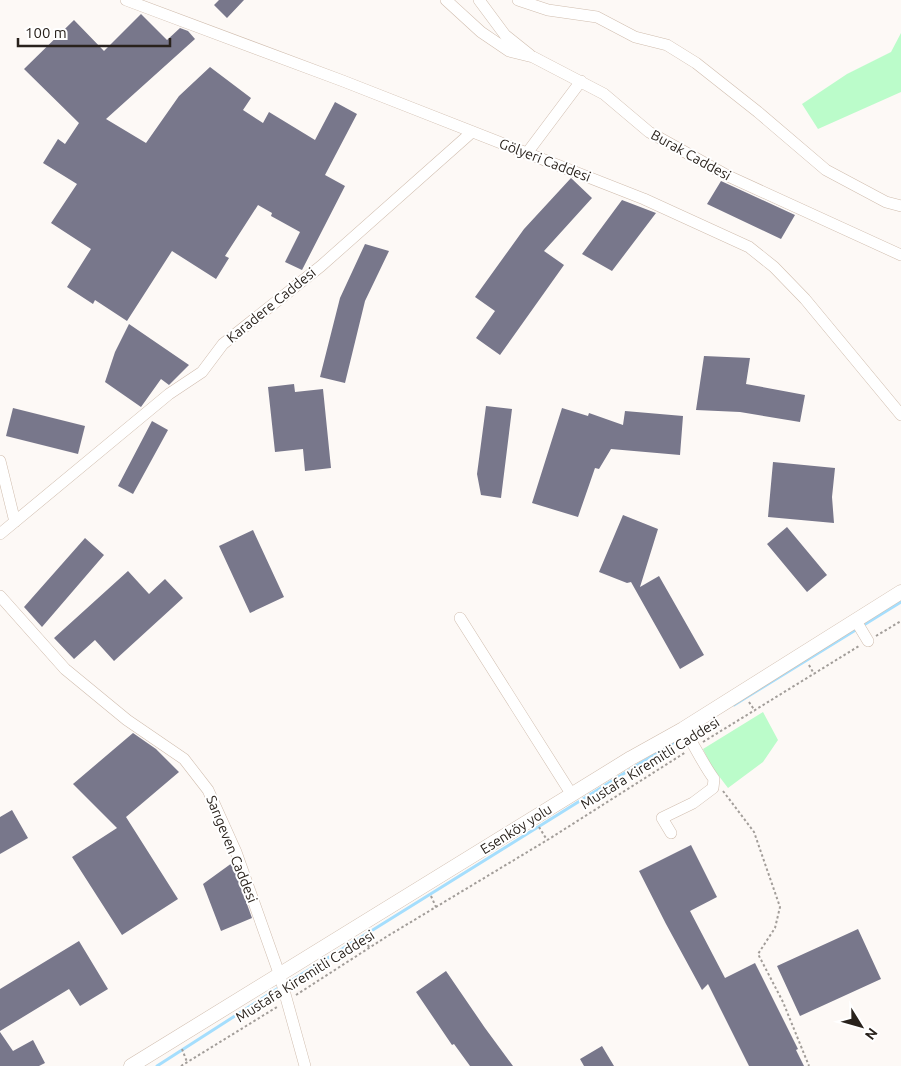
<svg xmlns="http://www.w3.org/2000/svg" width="901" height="1066" font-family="Ubuntu,sans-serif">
  <rect width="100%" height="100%" fill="#fdf9f6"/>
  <path fill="#bbfcca" d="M901,33V92L818,129L802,104L847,74L891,52Z
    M763,712L778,740L763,762L728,788L712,767L703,749Z"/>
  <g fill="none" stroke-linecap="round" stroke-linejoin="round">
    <path stroke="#a5defd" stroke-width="3" d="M734,705L901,602
      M286,984L684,736
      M157,1066L280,987"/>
  </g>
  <path fill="#78778b" d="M219,0H244L227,18L214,5Z
    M141,14L167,40L180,28L188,31L195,39L106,119L146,143L179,96L210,67L251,98L243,110L263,123L269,112L315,140L335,102L357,114L325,175L345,186L302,270L285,262L300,232L271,216L272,213L258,205L225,256L229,258L216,279L172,251L127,321L95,300L93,304L67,287L91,249L51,223L77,184L43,163L58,139L65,144L79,123L24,69L74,20L104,51Z
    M571,178L592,198L544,251L564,265L500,355L476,338L495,311L475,297L524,229Z
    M721,181L795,215L781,239L707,204Z
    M622,200L656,213L612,271L582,254Z
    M365,244L389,251L365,301L345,383L320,377L340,298Z
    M129,324L189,365L169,385L161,379L141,407L105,382L115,352Z
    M704,356L750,358L746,384L805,395L800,422L740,412L696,410Z
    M294,384L295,392L323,389L331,468L305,471L303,449L275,452L268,387Z
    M486,406L512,409L501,498L481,495L477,474Z
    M13,408L85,426L78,454L6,436Z
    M562,408L588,416L589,413L623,425L625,411L683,416L680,455L611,449L599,469L595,468L578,517L532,503Z
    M152,421L168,430L133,494L118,486Z
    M773,462L835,468L832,497L834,523L768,517Z
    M623,515L658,529L640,587L659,576L704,655L680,669L631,582L627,583L599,572Z
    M787,527L827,575L807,592L767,544Z
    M253,530L284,597L250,613L219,546Z
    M85,538L104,555L42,627L24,607Z
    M128,571L149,594L165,579L183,598L114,661L95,640L74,659L54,638Z
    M133,733L156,749L179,772L126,817L178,899L122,935L72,857L117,828L73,784Z
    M12,810L28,838L0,854V817Z
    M691,845L717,897L690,911L725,978L755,963L798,1049L796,1050L804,1066H749L708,984L702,990L666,924L639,871Z
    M232,863L252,918L221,931L203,884Z
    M858,929L881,979L800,1016L777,966Z
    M79,941L108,989L80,1006L69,989L0,1031V989Z
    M446,971L485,1028L513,1066H470L454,1044L452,1045L416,992Z
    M0,1032L13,1051L33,1040L45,1063L39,1066H0Z
    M602,1046L614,1066H584L580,1059Z"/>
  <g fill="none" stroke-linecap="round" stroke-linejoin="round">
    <defs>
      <path id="minor" d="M126,0L343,81L644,199L749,247L774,267L805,299L901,415
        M446,0L481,32L509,51L533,57L604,94L649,132L728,176L901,255
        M479,0L505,35L530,55
        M518,0L548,10L597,17L635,37L667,45L696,63L758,112L826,170L886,202L901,206
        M527,153L581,81
        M0,461L15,522
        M0,534L169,394L202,372L223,344L321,266L472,132
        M0,596L65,669L127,720L184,759L208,790L236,852L280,976L305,1066
        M460,618L572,795
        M856,621L868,641
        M671,833L662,818L693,803L713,788L714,779C702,763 695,745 683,729"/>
      <path id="tertiary" d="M131,1066L631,758L683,729L901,592"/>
    </defs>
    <use href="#minor" stroke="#d0bdae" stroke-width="12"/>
    <use href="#tertiary" stroke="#d0bdae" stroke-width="15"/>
    <path stroke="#a29d99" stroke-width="2" stroke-dasharray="2.5 2.5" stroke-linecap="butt" d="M876,636L901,621
      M809,665L814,674
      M749,702L755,711
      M703,742L859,646
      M723,791L754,832L780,907L775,928L758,954L783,1002L809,1066
      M539,827L547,840
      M431,896L436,907
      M363,936L369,947
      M296,995L386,937L549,839L686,752
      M182,1049L187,1062
      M181,1066L277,1007"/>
    <use href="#minor" stroke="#fff" stroke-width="11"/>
    <use href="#tertiary" stroke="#fff" stroke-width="14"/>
  </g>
  <g text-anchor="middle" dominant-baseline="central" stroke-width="4" stroke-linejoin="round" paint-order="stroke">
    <g font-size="14" fill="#29221c" stroke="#fff">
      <text transform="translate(691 155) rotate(29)">Burak Caddesi</text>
      <text transform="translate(545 160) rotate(21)">Gölyeri Caddesi</text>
      <text transform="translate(271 305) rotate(-39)">Karadere Caddesi</text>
      <text transform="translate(650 763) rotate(-32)">Mustafa Kiremitli Caddesi</text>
      <text transform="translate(516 829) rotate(-32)">Esenköy yolu</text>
      <text transform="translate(232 849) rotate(68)">Sarıgeven Caddesi</text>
      <text transform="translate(305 976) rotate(-32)">Mustafa Kiremitli Caddesi</text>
    </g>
  </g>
  <g transform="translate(861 1026) rotate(127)" stroke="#ffffff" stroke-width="4" paint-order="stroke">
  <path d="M0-4L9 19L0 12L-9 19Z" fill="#29221c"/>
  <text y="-8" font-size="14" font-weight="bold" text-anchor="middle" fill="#29221c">N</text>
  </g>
  <path d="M18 38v8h152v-8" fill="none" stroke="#29221c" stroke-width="2.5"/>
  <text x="25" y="38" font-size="15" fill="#29221c" stroke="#ffffff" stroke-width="4" paint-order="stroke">100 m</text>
</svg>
